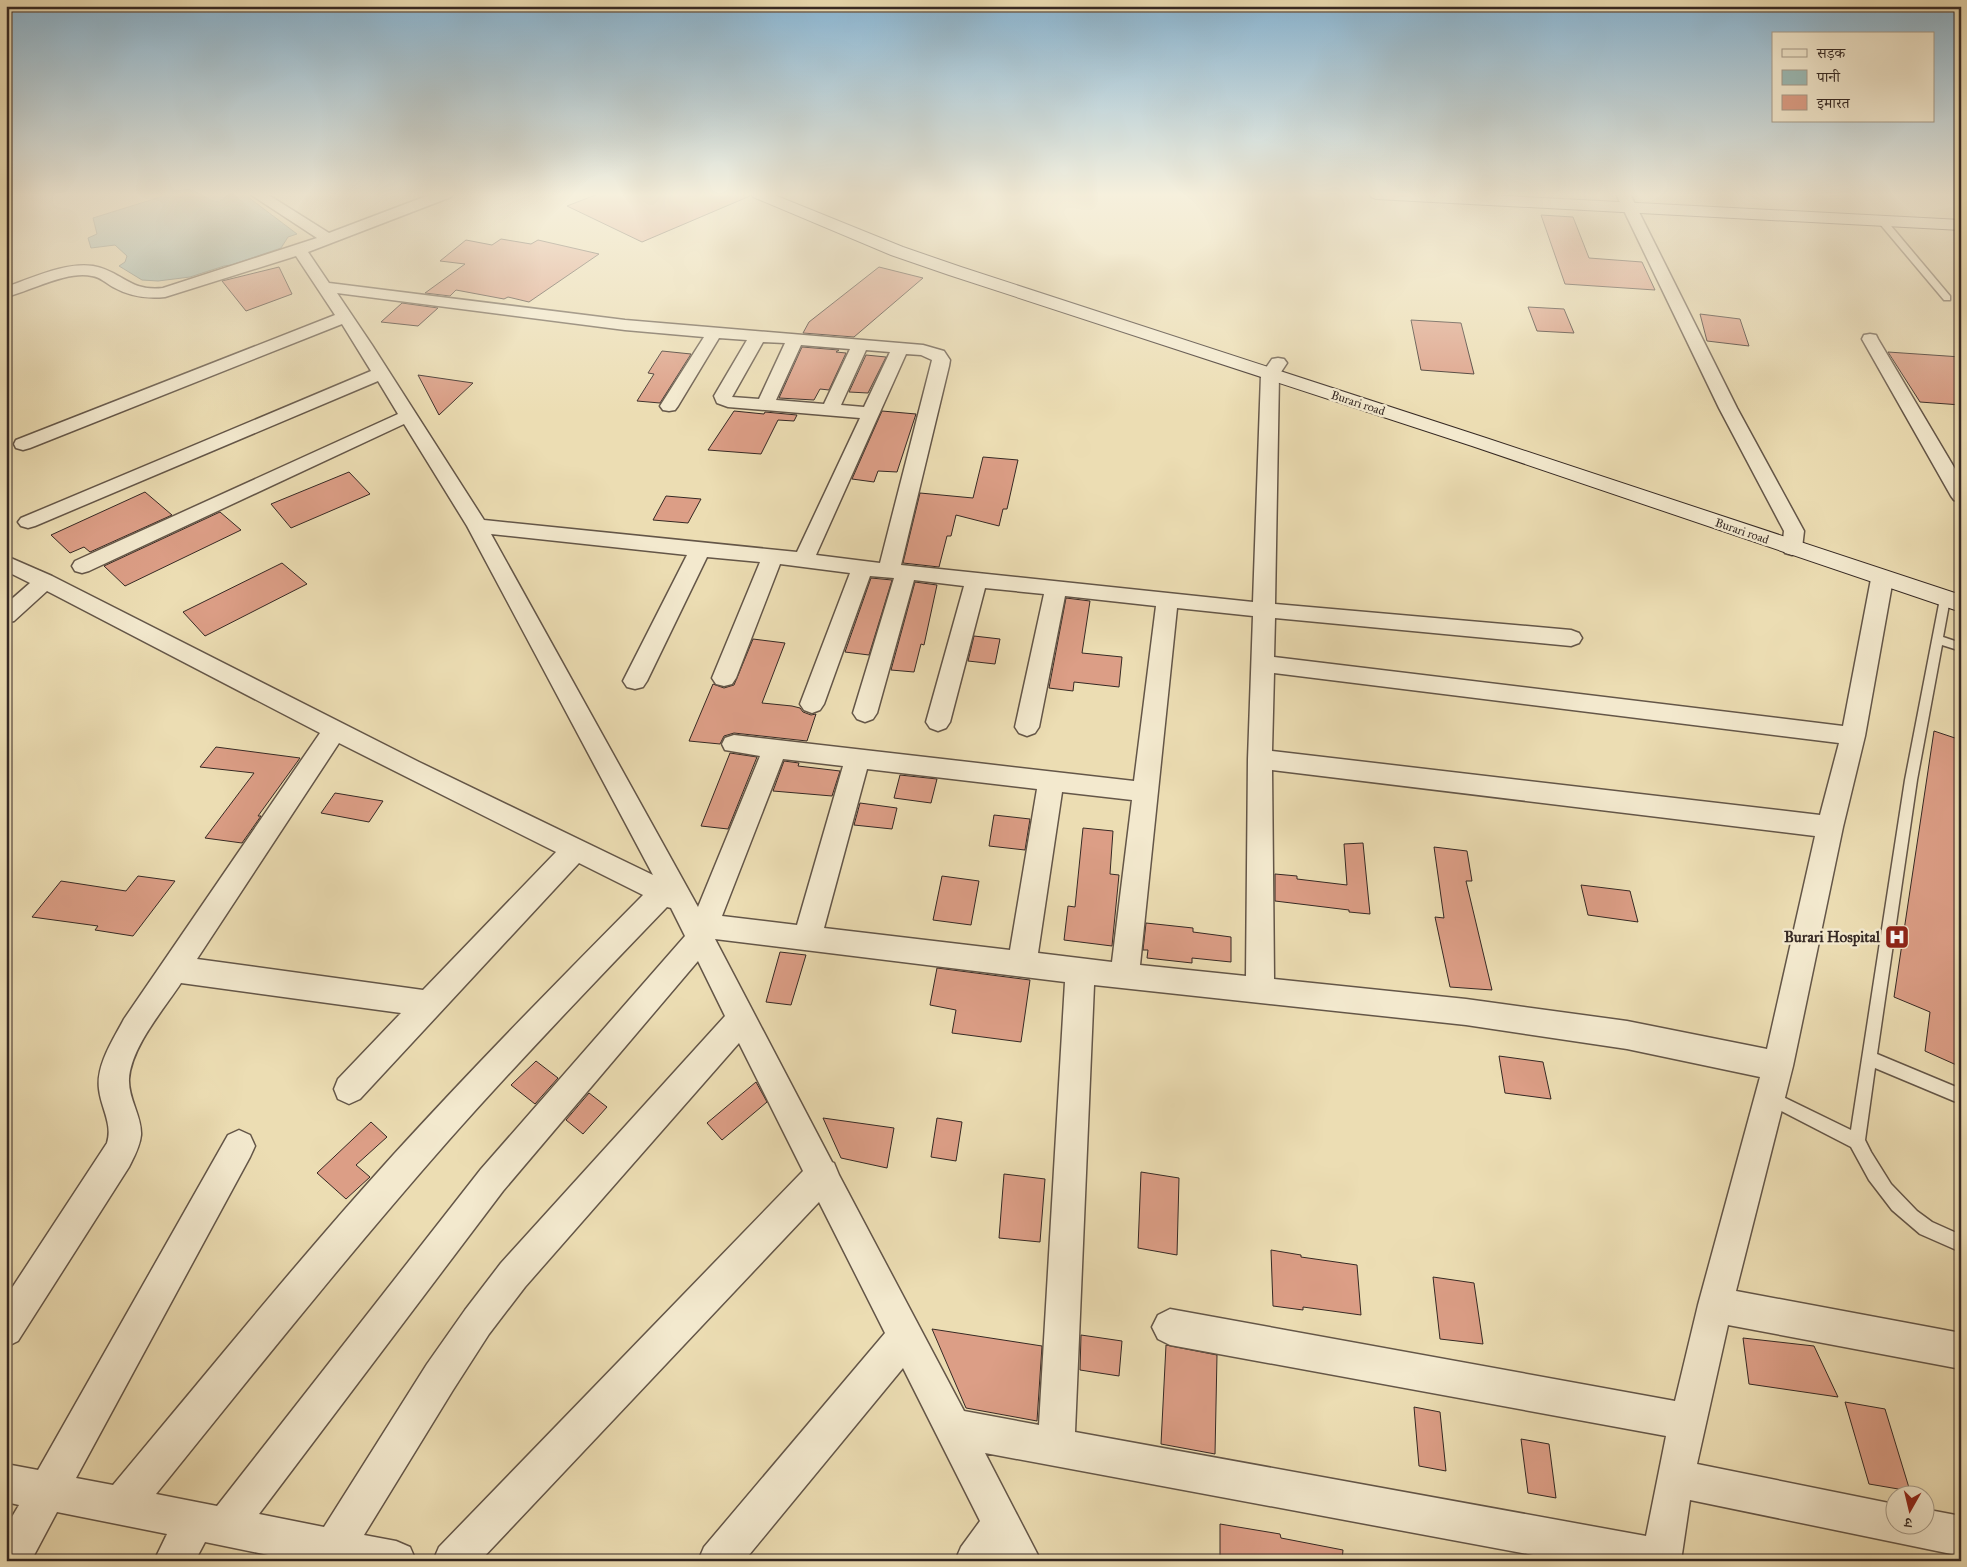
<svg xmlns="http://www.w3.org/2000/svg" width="1967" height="1567" font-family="'IM FELL Great Primer','Noto Serif Devanagari',serif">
  <rect width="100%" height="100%" fill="#ecddb3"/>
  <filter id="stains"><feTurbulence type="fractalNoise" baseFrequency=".004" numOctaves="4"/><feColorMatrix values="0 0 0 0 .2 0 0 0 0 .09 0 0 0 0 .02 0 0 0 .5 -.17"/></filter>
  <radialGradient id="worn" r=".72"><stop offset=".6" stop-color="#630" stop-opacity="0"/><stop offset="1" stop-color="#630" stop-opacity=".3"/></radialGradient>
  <path fill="#9bbab5" stroke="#73807b" d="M170,194H198L203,197L210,194H244L297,234L288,237L281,248L231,265L224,266L190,277L158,281L142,280L119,266L125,262L127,256L115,245L91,248L88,238L97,234L93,218Z"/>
  <path fill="#dc9e86" stroke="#362924" d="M598,194H749L750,196L642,242L567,206Z
    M1541,215L1573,217L1589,258L1642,262L1655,290L1565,284Z
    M501,239L531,244L538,240L599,254L529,302L508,297L504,299L456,290L450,296L425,293L465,264L440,261L466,240L492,245Z
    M279,267L292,294L246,311L222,281Z
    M879,267L923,278L854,337L803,333L809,322Z
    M402,303L438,308L418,326L381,322Z
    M1528,307L1564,309L1574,333L1537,331Z
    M1700,314L1740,319L1749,346L1707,341Z
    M1411,320L1461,323L1474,374L1421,370Z
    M802,347L839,350L836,352L846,353L829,390L820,389L814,400L779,398Z
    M662,351L691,354L660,403L637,401L654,374L648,373Z
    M1888,352L1961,357V405L1920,402Z
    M866,355L886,357L868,393L849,392Z
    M418,375L473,383L439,415Z
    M734,411L764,414L765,412L797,415L794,421L778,420L761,454L708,450Z
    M882,411L916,414L897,472L878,471L874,482L852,479Z
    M983,457L1018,460L1007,509H1003L999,526L956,515L951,536H947L939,567L903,563L920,493L973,498Z
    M349,472L370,494L291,528L271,504Z
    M145,492L172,515L90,552L84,547L70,553L51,535Z
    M666,496L701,499L688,523L653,520Z
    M220,512L241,530L125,586L104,566Z
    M282,563L307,584L205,636L183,612Z
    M871,578L892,580L869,655L845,652Z
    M915,582L937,585L924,645L921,644L914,672L891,670Z
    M1066,598L1090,601L1082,653L1122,657L1119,687L1074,682L1073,691L1049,688Z
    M974,636L1000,639L995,664L968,661Z
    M753,639L785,643L762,703L792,706L800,708L803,712L811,715L816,714L807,741L734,733L724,736L720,744L689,741L713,684L724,688L734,685Z
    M1934,731L1961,740V1067L1925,1051L1930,1012L1894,997Z
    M216,747L300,758L258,816H261L242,843L205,838L254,773L200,767Z
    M730,753L757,757L728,829L701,826Z
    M784,761L799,763L798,766L840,771L832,796L773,791Z
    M900,775L937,779L931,803L894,798Z
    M335,793L383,801L369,822L321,813Z
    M860,803L897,808L892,829L854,825Z
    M994,815L1030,819L1025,850L989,846Z
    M1083,828L1113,831L1110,874L1119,875L1112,946L1064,940L1068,906L1075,907Z
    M1363,843L1370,914L1349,912V910L1275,901V874L1297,876V879L1347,885L1344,844Z
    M1434,847L1467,851L1472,881H1466L1492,990L1450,987L1435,917L1444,918Z
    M138,876L175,881L133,936L95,930L98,926L32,917L61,881L126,891Z
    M942,876L979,881L971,925L933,920Z
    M1581,885L1630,891L1638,922L1588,915Z
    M1146,923L1193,928V932L1231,937V962L1192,958V963L1147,958L1148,950H1143Z
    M780,952L806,955L791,1005L766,1002Z
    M937,968L1030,980L1021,1042L952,1033L956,1010L930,1005Z
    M1499,1056L1543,1062L1551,1099L1505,1093Z
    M536,1061L558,1078L535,1104L511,1085Z
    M756,1082L767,1102L722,1140L707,1123Z
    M589,1093L607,1107L583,1134L566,1120Z
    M823,1118L894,1128L887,1168L841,1158Z
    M937,1118L962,1122L956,1161L931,1157Z
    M371,1122L387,1137L356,1165L370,1177L346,1199L317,1173Z
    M1141,1172L1179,1178L1177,1255L1138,1248Z
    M1004,1174L1045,1179L1040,1242L999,1238Z
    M1271,1250L1301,1255V1257L1357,1265L1361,1315L1303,1307V1310L1273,1306Z
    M1433,1277L1474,1283L1483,1344L1440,1339Z
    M932,1329L1042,1346L1037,1421L966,1408Z
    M1081,1335L1122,1341L1119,1376L1080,1370Z
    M1743,1338L1814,1346L1838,1397L1749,1384Z
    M1166,1345L1217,1355L1215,1454L1161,1444Z
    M1845,1402L1885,1409L1910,1491L1869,1484Z
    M1414,1407L1440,1412L1446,1471L1419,1466Z
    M1521,1439L1549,1444L1556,1498L1528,1493Z
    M1220,1524L1280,1534L1281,1538L1343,1550L1342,1561H1220Z"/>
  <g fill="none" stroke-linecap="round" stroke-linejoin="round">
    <defs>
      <path id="service" d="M1880,220H1886L1950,296V300H1944L1880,224Z
        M1945,595L1950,599L1943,637L1961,643V651L1942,645L1917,780L1877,1054L1961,1089V1104L1875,1068L1865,1140L1871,1152L1891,1184L1917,1211L1932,1222L1961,1235V1252L1920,1234L1892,1210L1869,1180L1851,1147L1764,1102L1761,1097L1764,1092L1769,1090L1851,1130L1905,780L1940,599Z"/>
      <path id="minor" d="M250,194H267L329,233L432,194H453L451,197L308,252L329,283L625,320L923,345L944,351L950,360L949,366L901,565L1253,602L1261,375L1272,359L1278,358L1284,359L1287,363L1279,375L1275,604L1571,630L1579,633L1582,638L1579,643L1571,646L1275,618L1274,657L1843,726L1871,579L1875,574L1882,572L1889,574L1893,579L1865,736L1843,827L1793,1066L1736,1291L1961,1333V1369L1728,1325L1697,1464L1894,1504V1524H1924V1509L1961,1516V1556L1690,1500L1681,1561H1565L985,1453L1041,1561H955L961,1547L980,1521L903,1368L744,1561H698L704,1547L885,1333L819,1202L480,1561H433L439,1547L803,1171L739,1043L525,1287L489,1334L453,1390L364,1535L396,1541L410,1547L416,1561H297L205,1542L195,1561H154L167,1534L57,1512L31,1561H6V1527L19,1505L6,1502V1464L38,1470L228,1135L239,1130L250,1135L255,1146L250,1157L76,1478L113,1485C206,1374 297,1261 394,1154C475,1065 559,980 643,895L579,863L360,1099L349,1104L338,1099L334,1089L338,1079L401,1013L181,983C164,1009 131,1047 129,1079C128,1099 142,1116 141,1135C140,1146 134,1157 129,1167L18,1341L6,1347V1297L107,1143C113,1124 101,1108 99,1089C96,1065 113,1040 124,1019L320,733L47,591L14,621L6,623V604L30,583L6,571V556L52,576L419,762L653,875L467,526L404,424L89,571L82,573L75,571L72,566L75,561L398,414L378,381L35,526L28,528L21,526L18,522L21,518L371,371L342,324L30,448L23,450L16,448L14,444L16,440L335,315L296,256L165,297C146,299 129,296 113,287C106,283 100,277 92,276C68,270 30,291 6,297V287C33,278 65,262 93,266C122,271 129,292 163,288L317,238ZM337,293L625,330L704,337L660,406L663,410L669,411L675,410L678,406L719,338L747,340L714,396L717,403L728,407L860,418L797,552L484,520L372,345ZM763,342L785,343L759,399L732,397ZM801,345L850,349L824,404L776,400ZM866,350L890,352L864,407L841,405ZM906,354L921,355L932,360L880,563L816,555ZM491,534L687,555L623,681L627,687L635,689L643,687L647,681L707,557L760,562L712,678L716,684L724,686L732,684L736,678L780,564L850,573L800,704L804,710L812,713L820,710L824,704L870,576L894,578L853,713L857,719L865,722L873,719L877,713L914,580L964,586L926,722L930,728L938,731L946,728L950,722L985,588L1044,594L1015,727L1019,733L1027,736L1035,733L1039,727L1065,596L1156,606L1134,781L734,735L725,738L722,744L725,750L760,756L698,907ZM1177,608L1253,616L1248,759L1246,976L1140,965ZM1274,673L1839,743L1820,815L1272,751ZM339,743L556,852L423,990L197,959ZM783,759L843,766L797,925L722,916ZM867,769L1037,789L1010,950L824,928ZM1272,770L1815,836L1767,1049L1627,1021L1466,999L1274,979ZM1062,792L1132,800L1112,962L1038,953ZM667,907L671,908L685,936L481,1169L217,1506L156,1494C252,1375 347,1256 448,1141C519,1061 593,984 667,907ZM715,939L1065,982L1039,1425L964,1411L839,1175L834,1163L832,1162ZM698,961L725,1016L501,1263L465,1310L427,1364L324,1527L259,1514L503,1191ZM1094,985L1466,1025L1627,1049L1760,1077L1698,1305L1675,1401L1170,1309L1158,1315L1152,1327L1158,1339L1170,1345L1666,1436L1646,1536L1075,1432Z
        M1616,194H1630L1737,408L1804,531L1802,548L1799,553L1792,555L1785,553L1782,548L1784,531L1719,408Z
        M1870,334L1876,335L1878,339L1961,479V502L1954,500L1951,496L1862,339L1864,335Z"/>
      <path id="secondary" d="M751,194H772L903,247L961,267L1486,438L1961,595V612L1472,446L949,275L891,255L753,197Z
        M1369,194H1469L1961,220V230L1376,199L1371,197Z"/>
    </defs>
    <use href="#service" stroke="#645648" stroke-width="3"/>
    <use href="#minor" stroke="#645648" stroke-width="3"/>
    <use href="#secondary" stroke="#362924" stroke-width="2"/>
    <use href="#service" fill="#f3e9ce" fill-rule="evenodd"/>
    <use href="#minor" fill="#f3e9ce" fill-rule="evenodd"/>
    <use href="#secondary" fill="#f3e9ce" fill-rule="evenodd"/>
  </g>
  <linearGradient id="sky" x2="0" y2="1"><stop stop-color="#89b6d4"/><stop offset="0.47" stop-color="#f6f0dd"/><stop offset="1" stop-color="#f6f0dd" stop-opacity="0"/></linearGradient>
  <rect width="1967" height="414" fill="url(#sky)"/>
  <defs>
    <symbol id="hospital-square" viewBox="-11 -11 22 22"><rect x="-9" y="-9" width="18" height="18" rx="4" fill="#8f2418" stroke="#f3e9ce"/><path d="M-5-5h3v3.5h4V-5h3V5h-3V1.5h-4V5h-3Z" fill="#fff"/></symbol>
  </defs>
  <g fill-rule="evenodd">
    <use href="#hospital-square" x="1883" y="923" width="28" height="28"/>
  </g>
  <g text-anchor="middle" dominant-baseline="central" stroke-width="5" stroke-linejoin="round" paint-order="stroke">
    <g font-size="12" fill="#362924" stroke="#f3e9ce">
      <text transform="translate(1358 403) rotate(18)">Burari road</text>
      <text transform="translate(1742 531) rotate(19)">Burari road</text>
    </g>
    <g font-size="15" font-weight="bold" fill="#362924" stroke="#f3e9ce" text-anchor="end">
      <text x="1880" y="937">Burari Hospital</text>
    </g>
  </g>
  <rect width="1967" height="1567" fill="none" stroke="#ecddb3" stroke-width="25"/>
  <rect x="8" y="8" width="1952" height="1552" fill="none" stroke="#362924" stroke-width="2.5"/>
  <rect x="12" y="12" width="1942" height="1542" fill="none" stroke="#362924"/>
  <rect x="1772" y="32" width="162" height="90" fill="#f3e9ce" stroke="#a79c8a"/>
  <rect x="1782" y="49" width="25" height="8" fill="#f3e9ce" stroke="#a79c8a"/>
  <text x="1817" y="58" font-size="15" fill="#362924">सड़क</text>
  <rect x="1782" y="70" width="25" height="15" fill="#9bbab5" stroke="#a79c8a"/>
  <text x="1817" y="82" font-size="15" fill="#362924">पानी</text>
  <rect x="1782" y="95" width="25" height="15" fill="#dc9e86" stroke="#a79c8a"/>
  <text x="1817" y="108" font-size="15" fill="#362924">इमारत</text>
  <g transform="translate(1910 1510) rotate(188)"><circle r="24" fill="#f3e9ce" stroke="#a79c8a"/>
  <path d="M0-4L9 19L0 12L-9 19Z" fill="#8f2418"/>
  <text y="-8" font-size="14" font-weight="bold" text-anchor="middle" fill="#362924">उ</text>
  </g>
  <rect width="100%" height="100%" filter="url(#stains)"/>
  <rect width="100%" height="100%" fill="url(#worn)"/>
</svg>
